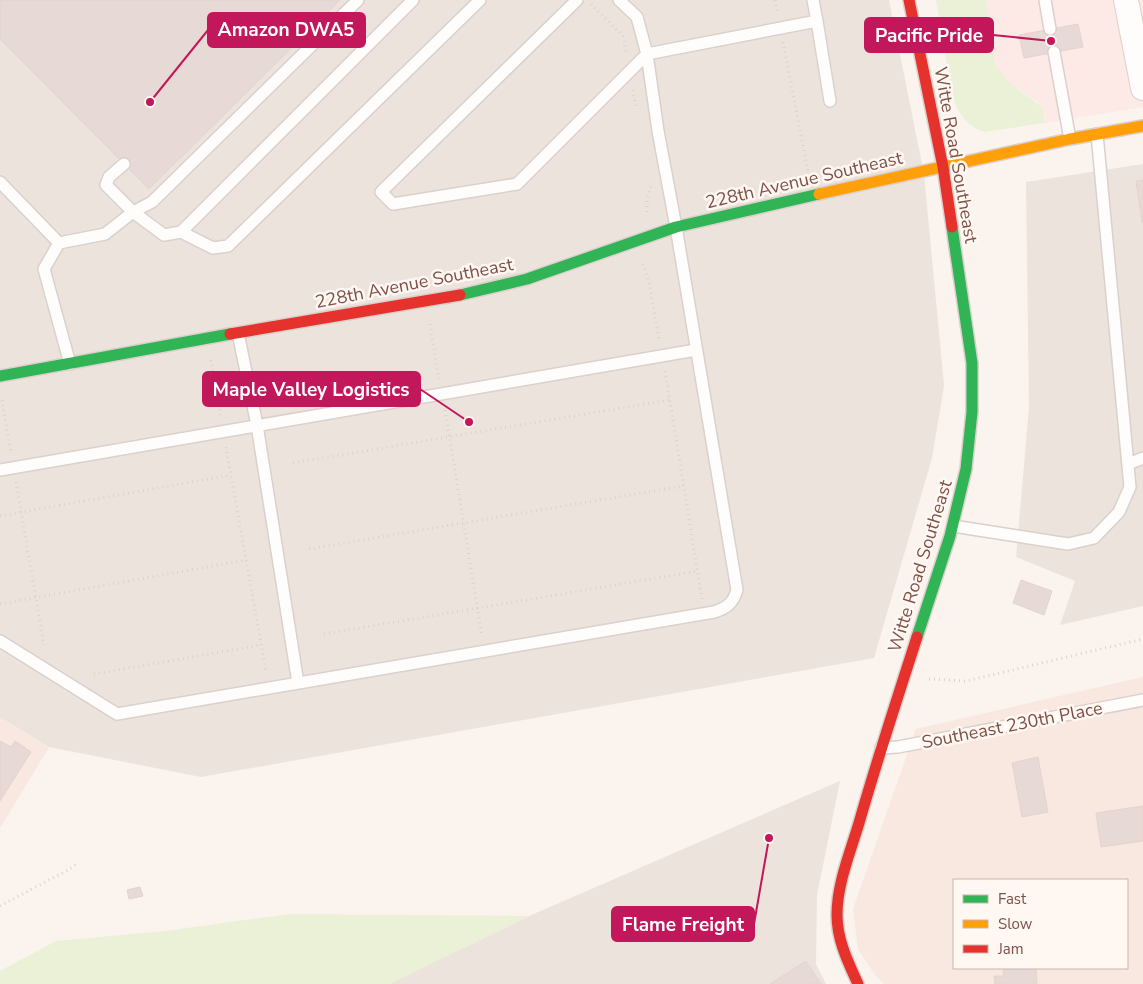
<svg xmlns="http://www.w3.org/2000/svg" width="1143" height="984" font-family="'Nunito Sans',sans-serif">
  <rect width="100%" height="100%" fill="#faf3ee"/>
  <path fill="#f8e8df" fill-rule="evenodd" d="M1143,677V984H884L875,975L858,949L853,909L916,729ZM954,880H1127V968H954Z
    M0,717L49,747L0,828Z"/>
  <path fill="#fde9e5" d="M987,0H1143V107L1044,123L1045,115L1038,102L1010,83L996,66L990,43Z"/>
  <path fill="#ede3dd" d="M0,0H889L924,174L944,386L932,458L874,658L201,777L49,747L0,717Z
    M1143,164V606L1060,625L1075,581L1016,557L1029,407L1026,182Z
    M840,781L817,895L816,964L826,984H389L529,916Z"/>
  <path fill="#ebf1d7" d="M936,0H987L990,43L996,66L1010,83L1041,106L1044,111V123L985,132C966,126 958,113 952,95Z
    M290,914L529,916L389,984H0V971L56,941L165,931Z"/>
  <path fill="#e7d9d5" stroke="#e4d4cf" d="M0,0H340L149,189L0,39Z
    M1078,24L1083,47L1024,58L1019,35Z
    M1143,180V221L1142,222L1136,181Z
    M1021,580L1052,591L1044,615L1013,603Z
    M0,741L11,747L15,741L31,752L0,801Z
    M1038,757L1048,812L1022,817L1012,763Z
    M1143,806V841L1101,847L1096,813Z
    M140,887L143,896L129,899L127,890Z
    M806,961L821,984H770Z
    M1003,968H1036L1037,984H995L994,976H1004Z"/>
  <g fill="none" stroke-linecap="round" stroke-linejoin="round">
    <defs>
      <path id="lane" d="M577,0L381,192L393,204L517,184L647,54L817,21L813,0
        M1045,0L1050,29
        M817,21L830,101
        M1054,52L1070,139
        M124,164L109,177L106,185L133,212L164,235L181,232L413,0
        M0,182L59,243
        M181,232L213,248L228,246L480,0
        M238,333L257,425L298,683
        M70,364L44,269L59,243L105,234L133,212L152,202L358,0
        M1128,464L1143,458
        M0,470L696,350
        M953,526L1068,544L1094,538L1119,512L1130,487L1097,134
        M0,641L117,714L714,612C727,608 733,603 737,590L676,227L658,131L647,54L637,17L619,0
        M881,748L898,747L1143,700"/>
      <path id="street" d="M1126,0L1143,88"/>
      <path id="fast" d="M460,295L527,279L676,227L819,194
        M0,376L230,334
        M917,637L950,536L966,469L972,412V363L952,227"/>
      <path id="slow" d="M819,194L1070,139L1143,126"/>
      <path id="jam" d="M909,0L943,167L952,227
        M230,334L460,295
        M858,984C848,962 837,940 837,915C837,884 850,853 859,823C877,760 897,699 917,637"/>
    </defs>
    <use href="#lane" stroke="#dad0cc" stroke-width="14"/>
    <use href="#street" stroke="#dad0cc" stroke-width="26"/>
    <use href="#fast" stroke="#dbd0cb" stroke-width="14"/>
    <use href="#slow" stroke="#dbd0cb" stroke-width="14"/>
    <use href="#jam" stroke="#dbd0cb" stroke-width="14"/>
    <path stroke="#ddd1ce" stroke-width="3" stroke-dasharray="1 4" stroke-linecap="butt" d="M775,0L778,14
      M591,4L623,36L626,52
      M783,42L808,171
      M633,90L636,109
      M647,212V200L651,186
      M643,264L649,281L659,340
      M430,324L439,379
      M211,360L221,416
      M665,371L702,599
      M2,400L11,453
      M445,410L482,636
      M226,447L266,672
      M293,463L669,400
      M16,482L44,645
      M0,516L231,475
      M309,549L683,486
      M0,604L246,560
      M324,634L698,571
      M94,674L261,645
      M929,679L966,681L1143,639
      M0,906L68,870L78,863"/>
    <use href="#lane" stroke="#fefdfc" stroke-width="11"/>
    <use href="#street" stroke="#fefdfc" stroke-width="24"/>
    <use href="#fast" stroke="#30b455" stroke-width="11"/>
    <use href="#slow" stroke="#ff9f0a" stroke-width="11"/>
    <use href="#jam" stroke="#e5322d" stroke-width="11"/>
  </g>
  <g text-anchor="middle" dominant-baseline="central" stroke-width="5" stroke-linejoin="round" paint-order="stroke">
    <g font-size="18" fill="#7e5148" stroke="#fff7f2">
      <text transform="translate(956 155) rotate(80)">Witte Road Southeast</text>
      <text transform="translate(804 180) rotate(-13)">228th Avenue Southeast</text>
      <text transform="translate(414 283) rotate(-11)">228th Avenue Southeast</text>
      <text transform="translate(920 566) rotate(-73)">Witte Road Southeast</text>
      <text transform="translate(1012 725) rotate(-11)">Southeast 230th Place</text>
    </g>
  </g>
  <path fill="none" stroke="#c2185b" stroke-width="2" d="M150 102L208 30M1051 41L993 35M469 422L420 389M769 838L754 924"/>
  <g fill="#c2185b" stroke="#fff7f2" stroke-width="2">
    <circle cx="150" cy="102" r="5"/>
    <circle cx="1051" cy="41" r="5"/>
    <circle cx="469" cy="422" r="5"/>
    <circle cx="769" cy="838" r="5"/>
  </g>
  <g fill="#c2185b" stroke="#c2185b" stroke-width="2">
    <rect x="208" y="13" width="157" height="34" rx="5"/>
    <rect x="865" y="18" width="128" height="34" rx="5"/>
    <rect x="203" y="372" width="217" height="34" rx="5"/>
    <rect x="612" y="907" width="142" height="34" rx="5"/>
  </g>
  <g font-size="19" text-anchor="middle" font-weight="bold" fill="#fff">
    <text x="286" y="36">Amazon DWA5</text>
    <text x="929" y="42">Pacific Pride</text>
    <text x="311" y="396">Maple Valley Logistics</text>
    <text x="683" y="931">Flame Freight</text>
  </g>
  <rect x="953" y="879" width="175" height="90" fill="#fff7f2" stroke="#cbb5ae"/>
  <rect x="963" y="895" width="25" height="8" fill="#30b455" stroke="#cbb5ae"/>
  <text x="998" y="904" font-size="15" fill="#7e5148">Fast</text>
  <rect x="963" y="920" width="25" height="8" fill="#ff9f0a" stroke="#cbb5ae"/>
  <text x="998" y="929" font-size="15" fill="#7e5148">Slow</text>
  <rect x="963" y="945" width="25" height="8" fill="#e5322d" stroke="#cbb5ae"/>
  <text x="998" y="954" font-size="15" fill="#7e5148">Jam</text>
</svg>
